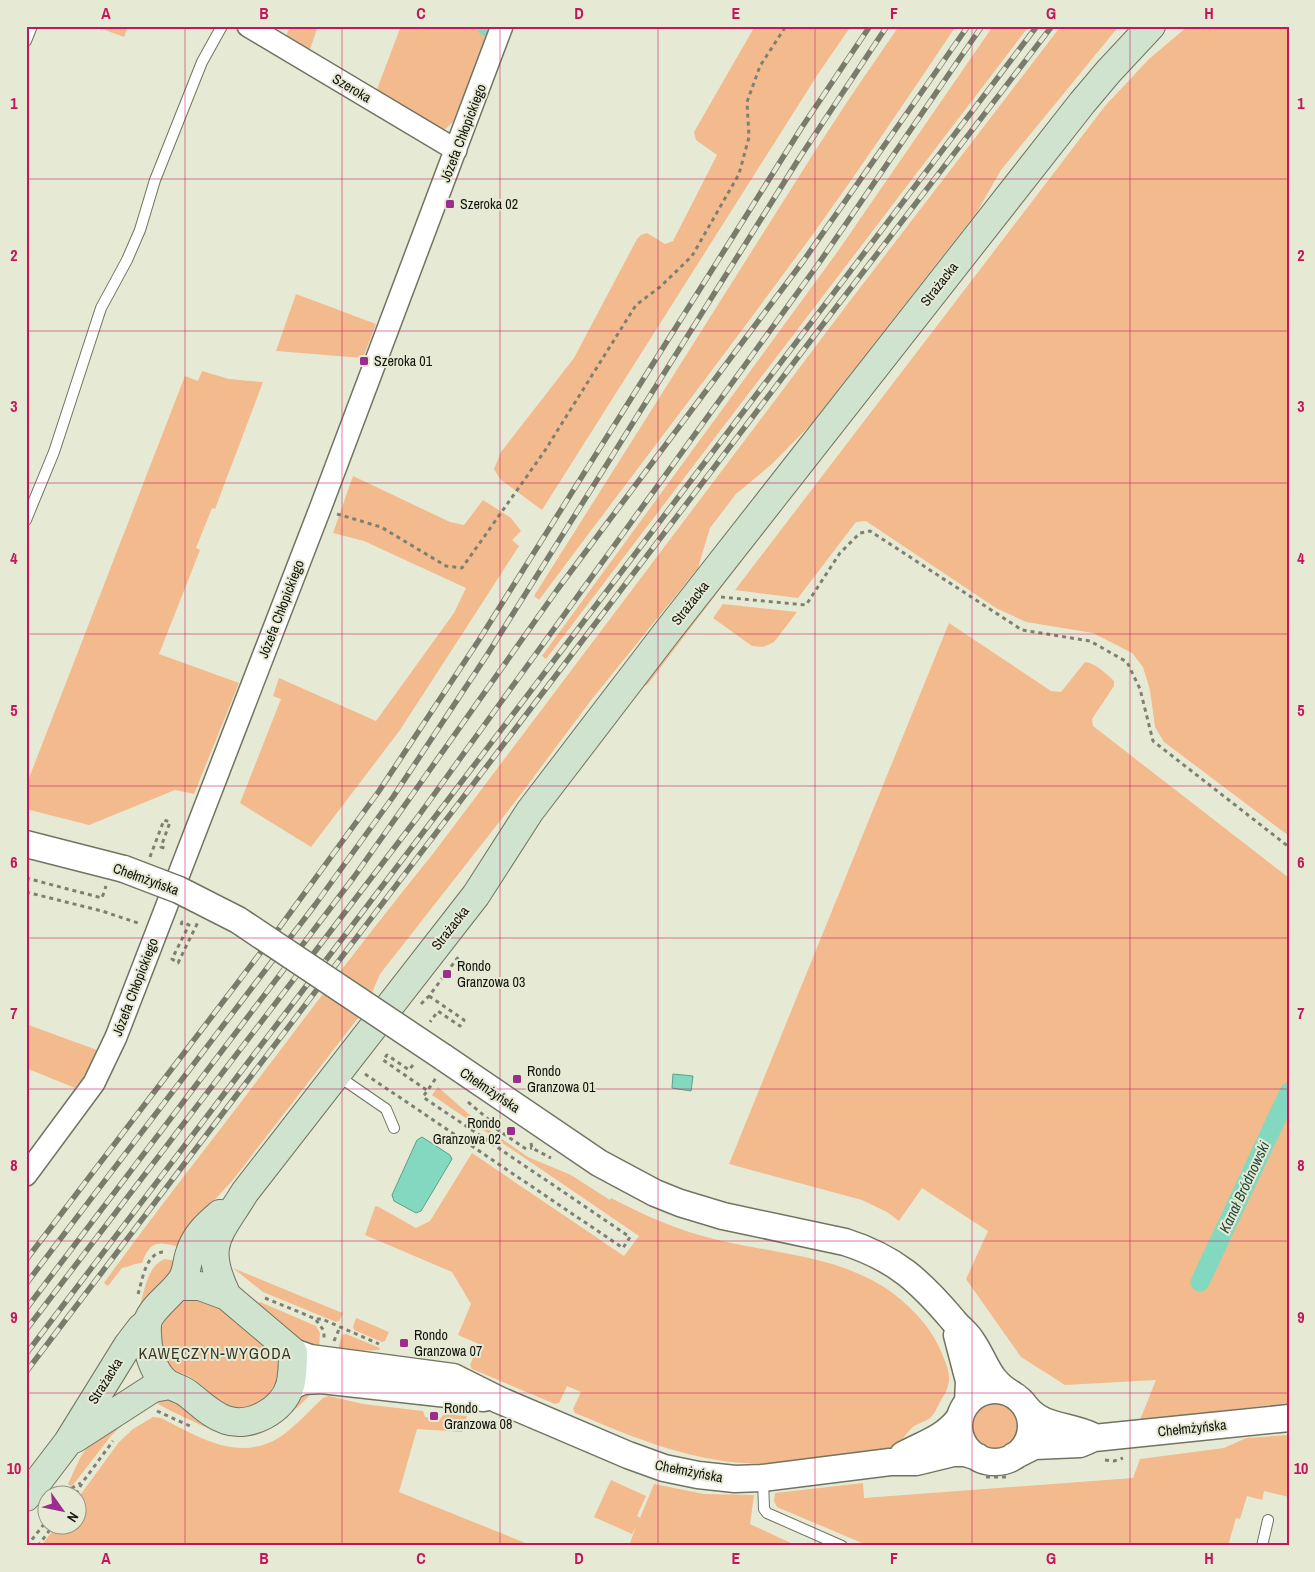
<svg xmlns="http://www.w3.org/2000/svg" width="1315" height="1572" font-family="'Archivo Narrow',sans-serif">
  <rect width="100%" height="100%" fill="#e6ead4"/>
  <path fill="#f3ba8e" d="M94,26H128L124,37Z
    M290,26H318L309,52L285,39Z
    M401,26H491L453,122L442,132L376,92Z
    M755,26H851L818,74L542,510L500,479L494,469L501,452L574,358L637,239L641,235L647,233L665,244L673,241L717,155L696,140L694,132Z
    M899,26H956C909,96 862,166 813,234C723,357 630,478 539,600L534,596L815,151L851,96Z
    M993,26H1029L546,659L542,656L838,251Z
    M1061,26H1119L1001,170L977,212L811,424L772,464L736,494L710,528L698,568L592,699L518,798L380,974L365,1009L232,1181L208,1207L180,1247C158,1242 151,1239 142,1263C134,1263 130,1267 122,1268L108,1286L104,1283C144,1227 186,1174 228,1119C295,1031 362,941 432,855L843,310Z
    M1188,26H1289V836L1164,742L1155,727L1150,690L1143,667L1132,653L1093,633L1026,622L996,608L866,521L856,522L798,598L735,590L1105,106L1149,59Z
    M296,294L376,324L363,358L276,351Z
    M202,371L229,379L263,382L215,509L212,508L196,548L200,550L159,654L239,683L194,794L175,790L89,825L26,809V787L29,778L185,376L198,381Z
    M353,476L450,522L464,525L483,500L511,518L521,531L512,540L519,546L400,730L311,847L240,803L281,699L273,696L279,678L376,721L454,613L466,588L364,541L333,533Z
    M793,493L648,684L634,693Z
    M723,604L797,612L774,642L763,647L752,646L713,618Z
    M949,623L1051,691L1061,692L1085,662C1095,663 1107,674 1114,681V686L1092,719L1093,726L1289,878V1403L1140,1420L1156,1380L1065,1385L1021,1357L966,1279L988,1231L922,1188L899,1221L887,1212L862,1200L729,1164Z
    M26,1024L97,1050L83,1078L75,1088L26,1068Z
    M438,1087L479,1123L528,1157L571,1175L610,1200L611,1198C640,1213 668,1226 699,1235C770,1256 852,1252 908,1306C921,1318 933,1333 940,1349C944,1359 952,1374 948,1385C947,1391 943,1397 940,1402C937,1407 935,1414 930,1418C925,1422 918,1423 913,1427C905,1434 901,1443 892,1449C855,1454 817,1461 779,1463C705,1468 642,1441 575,1413L573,1409L581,1392L567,1386L559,1403L555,1404L472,1369L470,1365L479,1344L458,1335L471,1304L452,1272L365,1235L375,1207L377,1206L416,1228L430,1221L472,1153L624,1256L639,1236L432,1095Z
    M165,1259L177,1261L173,1273L142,1306L140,1305C145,1289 148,1265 165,1259Z
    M233,1268L340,1312L343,1313L339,1321L336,1322L263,1292Z
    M229,1279L259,1303L260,1302L316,1326L320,1333L319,1350L309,1348L248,1300Z
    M204,1295L282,1356C280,1375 277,1388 261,1400C231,1425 211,1388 188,1376C182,1373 176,1372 170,1372L159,1358L161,1328L170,1311L192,1296Z
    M356,1318L389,1332L385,1341L382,1342L354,1330L353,1327Z
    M346,1334L380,1348L379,1350L337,1352L342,1335Z
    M315,1388C308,1398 300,1405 291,1413C255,1447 230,1440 190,1420C178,1414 166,1409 155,1402L160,1399L178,1402L202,1420L301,1395Z
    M329,1396L363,1404L423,1411L425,1417L440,1419L444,1414L467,1416L462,1432L417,1429L399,1492L533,1546H41L57,1525L78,1524V1498L119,1442L133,1429L153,1417L161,1418C199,1437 238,1463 280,1437C296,1426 309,1411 323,1398Z
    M969 1426a26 26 0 1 1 52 0a26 26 0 1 1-52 0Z
    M126,1421L110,1437L73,1485L70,1486L68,1484L80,1458L90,1443Z
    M1289,1435V1497L1264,1491L1262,1500L1247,1496L1240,1519L1236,1518L1228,1546H869L777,1507L774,1501L775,1493L863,1483L864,1498L1133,1478L1140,1459L1224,1448L1246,1438Z
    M611,1480L646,1496L637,1516L640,1518L654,1484L704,1494L754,1495L750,1524L797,1546H625L630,1543L636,1526L632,1534L594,1517Z"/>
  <path fill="#83d9bf" stroke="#619e89" d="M673,1074L693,1076L691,1091L672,1088Z
    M422,1137L450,1155L452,1159L421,1211L416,1213L394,1201L392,1195L417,1140Z"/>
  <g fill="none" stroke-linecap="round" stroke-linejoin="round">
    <path stroke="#83d9bf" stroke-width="19" d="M486,26L487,27
      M1200,1282L1289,1092"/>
    <defs>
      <path id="service" d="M26,41L32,26
        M26,520L54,452L101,308L127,260L140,230L155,180L202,62L222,26
        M338,1076L386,1109L394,1128
        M763,1479L764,1509L767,1513L842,1546
        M1262,1546L1268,1520"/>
      <path id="minor" d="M248,26L456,150
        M26,1175L94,1083L116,1037L320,509L502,26"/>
      <path id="tertiary" d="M26,844L124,869
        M443,1057L599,1163L655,1193L680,1203L723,1216L845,1242C895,1258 920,1281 953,1320C958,1327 966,1332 971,1340C986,1361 987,1380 1012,1394
        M957,1335L969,1381L968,1402
        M293,1352L310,1358L453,1377L499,1400L628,1455L664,1468L698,1475L735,1479L762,1478L890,1462H916L953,1453H965L978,1457
        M289,1387L303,1381L321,1380L484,1398
        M959 1426a36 36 0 1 1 72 0a36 36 0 1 1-72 0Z
        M1026,1407C1042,1428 1070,1425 1092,1436
        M903,1455C923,1444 947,1437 960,1417
        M1014,1456L1034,1446L1080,1444L1094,1438L1289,1418"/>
      <path id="secondary" d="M178,1286H200L227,1296L293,1352C293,1363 293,1375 290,1386C282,1411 250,1428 226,1420C211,1415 200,1403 188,1394C182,1389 175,1388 168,1384C151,1372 146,1345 147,1326C147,1310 175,1293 183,1278C187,1271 187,1261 190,1253C195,1236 207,1225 220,1214
        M227,1296C202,1244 218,1236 245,1192L476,895L530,811L667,632L1082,103L1109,71L1151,26
        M74,1439L153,1388L170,1385
        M26,1497L68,1442L128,1345L141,1328L146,1324"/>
    </defs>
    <use href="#service" stroke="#707460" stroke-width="12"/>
    <use href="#minor" stroke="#707460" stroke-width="24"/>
    <use href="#tertiary" stroke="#707460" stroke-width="29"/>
    <use href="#secondary" stroke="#707460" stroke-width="30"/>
    <path stroke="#7e8172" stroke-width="3" stroke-dasharray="4 4" stroke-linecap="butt" d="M337,514L381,527L446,566L462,568L544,452L636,305L660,287L692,256L739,174L749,137L747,102L760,66L786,26
      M721,597L806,605L840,553L860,533L870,531L1022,630L1090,641L1127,662L1140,689L1153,741L1289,847
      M150,857L164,820L170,822L161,847L168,849
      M26,878L102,898L106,886
      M26,892L102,911L141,924
      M181,925L182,922L189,925L172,959L178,963L198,922
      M429,996L464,1020L460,1026L438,1011L430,1022
      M421,1004L429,996L459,956
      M413,1065L409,1070L387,1055L383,1060L428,1091
      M365,1074L623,1248L630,1237L423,1097L436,1078
      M468,1102L488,1119L489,1124L526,1149L532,1148
      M531,1143L532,1148L551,1158
      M138,1294C143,1278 146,1250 167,1252
      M265,1298L316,1319H322L379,1344
      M316,1320L324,1331V1339
      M334,1341L340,1327
      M157,1411L190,1426
      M1105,1460L1114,1461L1123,1458
      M986,1477H1007
      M66,1494L70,1489L81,1483
      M76,1494L82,1483L113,1441
      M27,1546L48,1519
      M38,1546L54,1524"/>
    <use href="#service" stroke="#fff" stroke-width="10"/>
    <use href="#minor" stroke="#fff" stroke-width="21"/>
    <use href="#tertiary" stroke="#fff" stroke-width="26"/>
    <use href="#secondary" stroke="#cfe3cf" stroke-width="28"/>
    <defs>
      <path id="rail" d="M26,1260L274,935L379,791L479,640L802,127L870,26
        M26,1284L315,905L393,797L487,655L800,157L887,26
        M26,1309L354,877L557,590L804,260L968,26
        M26,1330L417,818L819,263L982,26
        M26,1354L1037,26
        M26,1372L824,323L1052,26"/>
    </defs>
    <use href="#rail" stroke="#797c6d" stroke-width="5.5"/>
    <use href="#rail" stroke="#e6ead4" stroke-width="4" stroke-dasharray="11" stroke-linecap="butt"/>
    <defs>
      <path id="tertiary-bridge" d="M124,869L179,890L238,920L443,1057"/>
    </defs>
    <use href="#tertiary-bridge" stroke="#707460" stroke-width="29" stroke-linecap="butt"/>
    <use href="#tertiary-bridge" stroke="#fff" stroke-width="26"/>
  </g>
  <path fill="none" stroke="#c2185b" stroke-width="1" stroke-opacity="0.55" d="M185,26V1546M342,26V1546M500,26V1546M658,26V1546M815,26V1546M972,26V1546M1130,26V1546M26,179H1289M26,331H1289M26,483H1289M26,634H1289M26,786H1289M26,938H1289M26,1089H1289M26,1241H1289M26,1393H1289"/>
  <g fill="#9c2d8d" stroke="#e6ead4" stroke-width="2">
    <rect x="445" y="199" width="10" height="10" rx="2.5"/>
    <rect x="359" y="356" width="10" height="10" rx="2.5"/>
    <rect x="442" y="969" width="10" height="10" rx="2.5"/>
    <rect x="512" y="1074" width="10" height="10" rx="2.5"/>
    <rect x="506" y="1126" width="10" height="10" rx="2.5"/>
    <rect x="399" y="1338" width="10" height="10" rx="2.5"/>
    <rect x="429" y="1411" width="10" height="10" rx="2.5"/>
  </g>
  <g text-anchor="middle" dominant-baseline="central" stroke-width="4" stroke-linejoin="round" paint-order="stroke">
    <g font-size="14" fill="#12140c" stroke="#e6ead4">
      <text transform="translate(352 88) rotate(31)">Szeroka</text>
      <text transform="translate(463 133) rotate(-69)">Józefa Chłopickiego</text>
      <text transform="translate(939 284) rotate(-52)">Strażacka</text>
      <text transform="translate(690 603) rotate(-52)">Strażacka</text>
      <text transform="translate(281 609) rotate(-69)">Józefa Chłopickiego</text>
      <text transform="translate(146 879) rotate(20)">Chełmżyńska</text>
      <text transform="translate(450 928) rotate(-52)">Strażacka</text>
      <text transform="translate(135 987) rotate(-69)">Józefa Chłopickiego</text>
      <text transform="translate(490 1090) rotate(34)">Chełmżyńska</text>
      <text transform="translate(105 1381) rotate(-58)">Strażacka</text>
      <text transform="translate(1192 1428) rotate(-6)">Chełmżyńska</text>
      <text transform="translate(689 1471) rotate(11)">Chełmżyńska</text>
    </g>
    <g font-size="14" fill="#12140c" stroke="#e6ead4" text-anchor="start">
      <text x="460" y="204">Szeroka 02</text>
      <text x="374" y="361">Szeroka 01</text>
      <text x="457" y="966">Rondo<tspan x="457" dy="16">Granzowa 03</tspan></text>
      <text x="527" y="1071">Rondo<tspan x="527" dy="16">Granzowa 01</tspan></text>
      <text x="501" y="1123" text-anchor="end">Rondo<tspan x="501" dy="16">Granzowa 02</tspan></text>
      <text x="414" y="1335">Rondo<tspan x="414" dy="16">Granzowa 07</tspan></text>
      <text x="444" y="1408">Rondo<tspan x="444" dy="16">Granzowa 08</tspan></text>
    </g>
    <g font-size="15" font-style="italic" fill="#21483d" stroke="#e6ead4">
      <text transform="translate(1244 1187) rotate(-65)">Kanał Bródnowski</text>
    </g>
    <g font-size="16" letter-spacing="1" fill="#353827" stroke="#e6ead4">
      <text x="215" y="1353">KAWĘCZYN-WYGODA</text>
    </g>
  </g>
  <rect width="1315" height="1572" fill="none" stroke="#e6ead4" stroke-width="55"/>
  <g transform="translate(62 1510) rotate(123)"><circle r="24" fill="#e6ead4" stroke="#919484"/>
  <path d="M0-4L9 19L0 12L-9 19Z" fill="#9c2d8d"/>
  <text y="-8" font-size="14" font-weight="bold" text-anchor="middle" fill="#12140c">N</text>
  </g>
  <rect x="28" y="28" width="1260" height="1516" fill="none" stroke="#c2185b" stroke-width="2"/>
  <g font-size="16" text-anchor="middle" font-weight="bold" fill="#c2185b">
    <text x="106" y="19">A</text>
    <text x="264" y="19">B</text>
    <text x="421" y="19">C</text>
    <text x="579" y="19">D</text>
    <text x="736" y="19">E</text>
    <text x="894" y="19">F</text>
    <text x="1051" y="19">G</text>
    <text x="1209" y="19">H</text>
    <text x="14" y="109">1</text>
    <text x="1301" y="109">1</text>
    <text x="14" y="261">2</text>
    <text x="1301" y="261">2</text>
    <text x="14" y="412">3</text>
    <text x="1301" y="412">3</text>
    <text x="14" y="564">4</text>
    <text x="1301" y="564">4</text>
    <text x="14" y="716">5</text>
    <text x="1301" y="716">5</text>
    <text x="14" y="868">6</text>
    <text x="1301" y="868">6</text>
    <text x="14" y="1019">7</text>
    <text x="1301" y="1019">7</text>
    <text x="14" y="1171">8</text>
    <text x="1301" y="1171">8</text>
    <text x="14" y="1323">9</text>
    <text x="1301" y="1323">9</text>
    <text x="14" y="1474">10</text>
    <text x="1301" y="1474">10</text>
    <text x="106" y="1564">A</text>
    <text x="264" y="1564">B</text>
    <text x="421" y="1564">C</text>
    <text x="579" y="1564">D</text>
    <text x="736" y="1564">E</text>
    <text x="894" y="1564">F</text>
    <text x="1051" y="1564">G</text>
    <text x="1209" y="1564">H</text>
  </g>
</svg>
